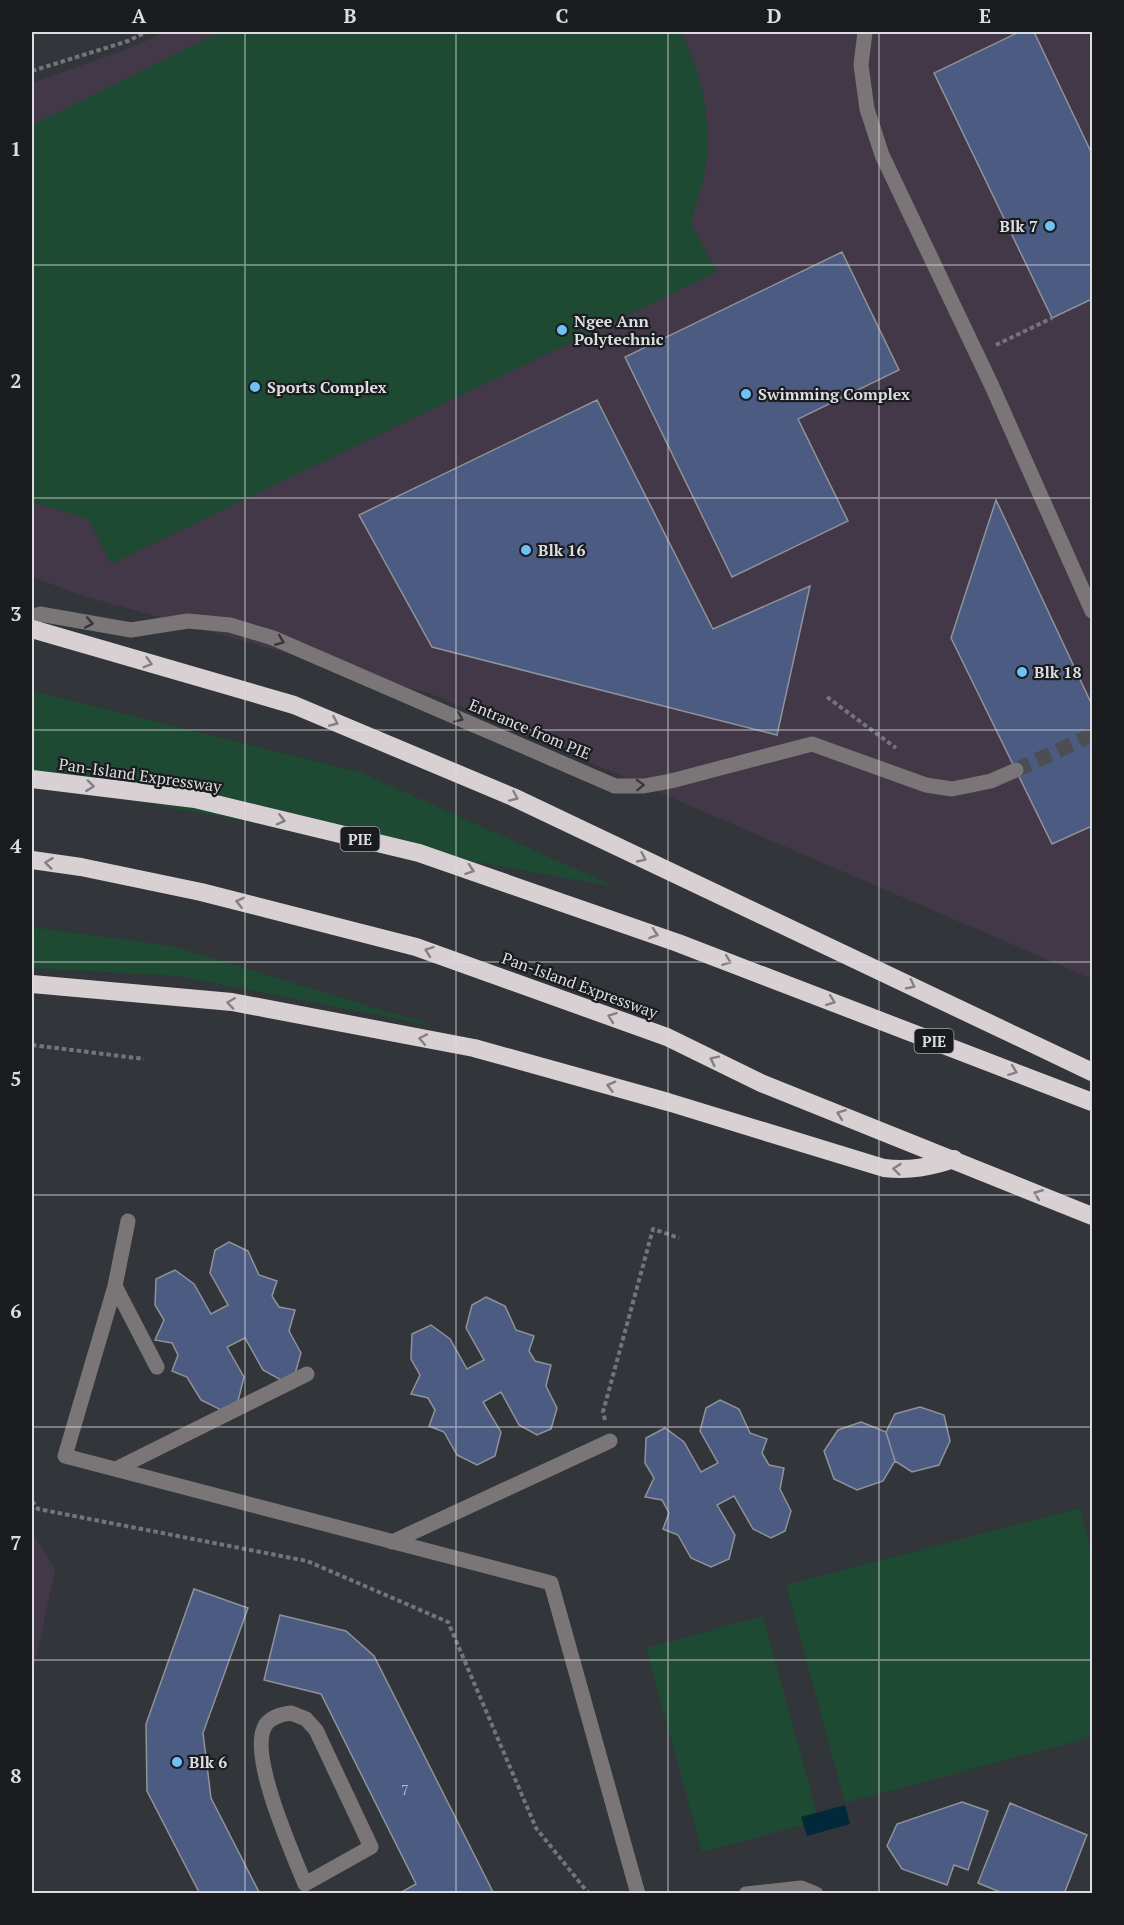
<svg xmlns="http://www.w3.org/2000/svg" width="1124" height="1925" font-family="'PT Serif',serif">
  <rect width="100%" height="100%" fill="#32353a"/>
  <path fill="#433847" d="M166,32H1092V979L431,694L84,596L32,577V83L127,49Z
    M32,1532L55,1569L32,1679Z"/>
  <path fill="#1e4932" d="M220,32H680C702,70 712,121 706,165C703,185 696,204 691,223L717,272L111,564L88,519L32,502V125Z
    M32,691L360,772L616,887L32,783Z
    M32,927L172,946L438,1027L179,976L32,968Z
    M1080,1508L1092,1555V1737L845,1803L786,1585Z
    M763,1616L819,1821L702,1852L646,1648Z"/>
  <path fill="#01293a" d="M845,1805L850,1824L807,1836L801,1817Z"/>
  <path fill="#4c5b82" stroke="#8f9299" stroke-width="1.5" d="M1019,32H1034L1092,154V299L1052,318L934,73Z
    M842,252L899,370L798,419L848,521L732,577L625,357Z
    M597,400L713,629L810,586L777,735L432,647L359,515Z
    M996,500L1092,705V826L1052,844L951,638Z
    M229,1242L248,1251L259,1275L277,1281L272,1296L279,1307L295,1310L289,1331L301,1353L295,1374L281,1380L263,1370L245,1338L227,1347L244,1377L238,1401L221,1410L201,1400L187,1377L172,1371L178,1355L172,1343L155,1340L164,1320L155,1305L156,1279L175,1270L194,1284L211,1314L228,1305L210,1273L215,1250Z
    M486,1297L505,1306L516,1330L534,1336L529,1351L535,1361L551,1365L546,1386L557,1408L551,1429L537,1435L519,1425L501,1392L483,1402L501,1432L495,1456L477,1465L457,1455L444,1432L429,1426L435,1410L428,1398L411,1394L420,1375L411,1359L412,1334L431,1325L450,1339L467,1369L484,1360L466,1328L472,1305Z
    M720,1400L739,1409L750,1433L767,1439L762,1453L769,1465L784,1468L780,1489L791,1511L785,1531L771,1538L753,1529L734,1496L717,1505L735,1535L729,1559L711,1567L691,1558L678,1535L663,1529L669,1513L662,1500L645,1497L654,1478L645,1463L646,1438L665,1428L684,1442L701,1472L718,1463L700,1431L706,1408Z
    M920,1407L944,1415L950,1441L939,1465L912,1472L895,1461L886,1432L895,1414Z
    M861,1422L886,1432L895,1461L883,1481L857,1490L834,1479L824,1451L838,1430Z
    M194,1589L248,1608L203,1733L211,1798L260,1894H200L147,1791L146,1724Z
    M280,1615L346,1631L374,1656L494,1894H398L416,1884L321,1694L264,1680Z
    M962,1802L988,1811L968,1870L954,1865L947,1885L902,1869L887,1846L897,1824Z
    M1010,1803L1087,1835L1064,1894H1005L978,1883Z"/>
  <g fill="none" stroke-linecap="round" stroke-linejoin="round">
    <path stroke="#4c4e53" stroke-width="15" stroke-dasharray="15 8" stroke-linecap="butt" d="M1016,770L1092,735"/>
    <path stroke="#73757a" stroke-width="4" stroke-dasharray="4.5 3" stroke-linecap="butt" d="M32,71L128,41L146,32
      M996,345L1052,318
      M827,697L896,748
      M32,1045L144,1059
      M605,1420L603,1412L653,1229L679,1238
      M32,1501L38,1509L307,1561L448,1622L536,1828L589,1894"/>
    <path stroke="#7a7677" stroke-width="15" d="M865,32L861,65L867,109L882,155L991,384L1092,611
      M32,617L40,614L131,630L188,621L230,625L273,638L615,786H644L671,781L812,744L926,785L952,789L991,781L1016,770
      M115,1286L128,1221
      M157,1367L115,1286L65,1456L551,1583L638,1894
      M116,1469L307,1374
      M392,1542L610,1441
      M291,1713L306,1719L316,1730L371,1847L305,1884C292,1852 250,1758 264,1728C268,1718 281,1714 291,1713Z
      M746,1894L801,1888L816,1894"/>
    <path stroke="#d9d0d3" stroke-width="18" d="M32,629L294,705L513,797L1092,1072
      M32,779L195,799L419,853L678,943L1092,1102
      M32,860L81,867L201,892L416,947L667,1037L761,1083L1092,1216
      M32,984L232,1002L474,1048L668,1102L884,1168C910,1171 930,1167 954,1159"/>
  </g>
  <defs><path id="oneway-chevron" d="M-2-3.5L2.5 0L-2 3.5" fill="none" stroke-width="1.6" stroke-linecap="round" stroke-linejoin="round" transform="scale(1.5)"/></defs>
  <g stroke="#383739">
    <use href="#oneway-chevron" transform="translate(89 623) rotate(10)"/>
    <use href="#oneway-chevron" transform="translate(280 641) rotate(22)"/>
    <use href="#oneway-chevron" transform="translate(459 718) rotate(23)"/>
    <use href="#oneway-chevron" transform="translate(640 785) rotate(-2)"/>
  </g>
  <g stroke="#847f82">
    <use href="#oneway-chevron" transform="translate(148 663) rotate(16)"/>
    <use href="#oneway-chevron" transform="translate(334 722) rotate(23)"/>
    <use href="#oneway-chevron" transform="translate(90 786) rotate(7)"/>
    <use href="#oneway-chevron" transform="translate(514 797) rotate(24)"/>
    <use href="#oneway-chevron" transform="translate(281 820) rotate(14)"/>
    <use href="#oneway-chevron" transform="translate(642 858) rotate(25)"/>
    <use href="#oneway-chevron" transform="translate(49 863) rotate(-173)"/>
    <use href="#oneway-chevron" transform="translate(470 870) rotate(19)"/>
    <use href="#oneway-chevron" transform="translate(240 902) rotate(-166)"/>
    <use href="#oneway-chevron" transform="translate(654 934) rotate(19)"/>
    <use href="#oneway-chevron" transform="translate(429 951) rotate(-160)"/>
    <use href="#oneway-chevron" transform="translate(727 961) rotate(21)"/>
    <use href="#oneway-chevron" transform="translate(911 985) rotate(26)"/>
    <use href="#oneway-chevron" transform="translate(831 1001) rotate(21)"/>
    <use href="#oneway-chevron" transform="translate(231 1003) rotate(-172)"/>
    <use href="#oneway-chevron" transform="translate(612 1017) rotate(-160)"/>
    <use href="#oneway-chevron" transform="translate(423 1039) rotate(-169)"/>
    <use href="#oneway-chevron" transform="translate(714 1060) rotate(-154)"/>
    <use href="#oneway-chevron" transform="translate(1013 1071) rotate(21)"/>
    <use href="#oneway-chevron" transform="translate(611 1086) rotate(-165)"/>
    <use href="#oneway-chevron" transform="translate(841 1114) rotate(-159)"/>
    <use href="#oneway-chevron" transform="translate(897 1169) rotate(-174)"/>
    <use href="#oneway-chevron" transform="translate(1038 1194) rotate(-158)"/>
  </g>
  <path fill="none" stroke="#dcdde1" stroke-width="1.5" stroke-opacity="0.55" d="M245,32V1894M456,32V1894M668,32V1894M879,32V1894M32,265H1092M32,498H1092M32,730H1092M32,962H1092M32,1195H1092M32,1427H1092M32,1660H1092"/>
  <g fill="#6dc2f3" stroke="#1b1c1f" stroke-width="2">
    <circle cx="1050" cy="226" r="6"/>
    <circle cx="562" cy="330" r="6"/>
    <circle cx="255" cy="387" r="6"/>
    <circle cx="746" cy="394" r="6"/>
    <circle cx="526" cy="550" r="6"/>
    <circle cx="1022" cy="672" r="6"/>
    <circle cx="177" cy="1762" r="6"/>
  </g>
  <g text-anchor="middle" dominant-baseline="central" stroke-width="4.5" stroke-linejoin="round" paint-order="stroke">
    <g font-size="14" fill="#b8bcc9">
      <text x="405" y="1789">7</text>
    </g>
    <g fill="#1b1c1f" stroke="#a2a3a7" stroke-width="1.5">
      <rect x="340.5" y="827" width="39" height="24" rx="4.5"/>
      <rect x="914.5" y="1029" width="39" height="24" rx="4.5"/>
    </g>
    <g font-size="15" font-weight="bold" fill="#dcdde1">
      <text x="360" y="839">PIE</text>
      <text x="934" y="1041">PIE</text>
    </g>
    <g font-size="16" font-weight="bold" fill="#dcdde1" stroke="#1b1c1f" text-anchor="start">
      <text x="1038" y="226" text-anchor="end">Blk 7</text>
      <text x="574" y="321">Ngee Ann<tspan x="574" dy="18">Polytechnic</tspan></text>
      <text x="267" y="387">Sports Complex</text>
      <text x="758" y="394">Swimming Complex</text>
      <text x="538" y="550">Blk 16</text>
      <text x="1034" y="672">Blk 18</text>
      <text x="189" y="1762">Blk 6</text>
    </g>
    <g font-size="16" fill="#dcdde1" stroke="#1b1c1f">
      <text transform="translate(530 729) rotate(23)">Entrance from PIE</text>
      <text transform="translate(140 775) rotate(8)">Pan-Island Expressway</text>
      <text transform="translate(580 985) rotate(20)">Pan-Island Expressway</text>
    </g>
  </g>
  <rect width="1124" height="1925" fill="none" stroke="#1b1c1f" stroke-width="66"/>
  <rect x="33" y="33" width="1058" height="1859" fill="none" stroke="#dcdde1" stroke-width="2"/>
  <g font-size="20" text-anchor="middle" font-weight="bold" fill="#dcdde1">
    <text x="139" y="23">A</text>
    <text x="350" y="23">B</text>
    <text x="562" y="23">C</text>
    <text x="774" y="23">D</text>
    <text x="985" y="23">E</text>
    <text x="16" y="156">1</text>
    <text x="16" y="388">2</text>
    <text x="16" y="621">3</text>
    <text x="16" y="853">4</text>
    <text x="16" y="1086">5</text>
    <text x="16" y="1318">6</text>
    <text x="16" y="1550">7</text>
    <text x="16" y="1783">8</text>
  </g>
</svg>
